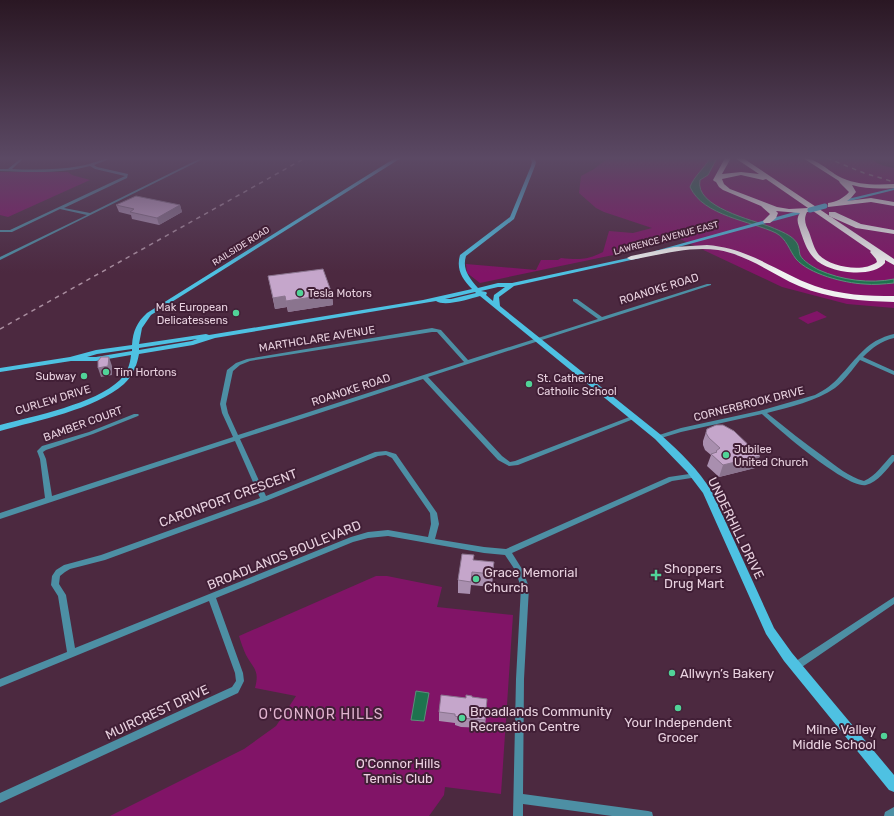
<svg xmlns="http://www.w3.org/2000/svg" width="894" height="816" font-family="Rubik,sans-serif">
  <rect width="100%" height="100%" fill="#4c2940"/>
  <path fill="#811467" d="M608,158H869L881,165L894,168V308L847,304L782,287L680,239L637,250L480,283L467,273L466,264L536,270L541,260H558L561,258C579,260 587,260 603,252L609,231L633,233L652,228L604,212L596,208L579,193L581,176L594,169Z
    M0,172H68L72,175L90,180L8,217L0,215Z
    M817,311L827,317L808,324L798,318Z
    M376,576H387L442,587L437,607L513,615L501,794L445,787L444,795L429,816H110L244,749L276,726L296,696L255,688C260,670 253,668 246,655C243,649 241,642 239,636Z"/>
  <path fill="#1e734e" stroke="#5b8f7a" d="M710,158H717L708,175L700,180C694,207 753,220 771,227C780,231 792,235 797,243C799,246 799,251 800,255C803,261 813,267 819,270C841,280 870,284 894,279V283C884,284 874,285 864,284C844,283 809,274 796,259C789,250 787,239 776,233C751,221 703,216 690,187C694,176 704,169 710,158Z
    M416,691L429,693L424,721L411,720Z"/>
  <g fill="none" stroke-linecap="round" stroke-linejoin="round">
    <path fill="#4d8fa4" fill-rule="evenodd" d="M21,158H24L12,169C35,170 57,170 80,166C91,165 102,158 112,158L94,165L97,167L128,174L127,178L64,208L90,213L201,158H205L0,260V257L87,215L60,209L12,232H0V230H10L125,176L95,169L90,166C61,174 30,172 0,171V169H8Z
      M707,284H711V285L428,377L502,456L510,462L515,461L632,416H636L637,417L636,418L518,465L509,466L498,460L423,379L240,439L266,496L375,452L386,451L396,454L437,513L439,524L435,539L484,547L506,549L669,477L696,473H698L699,475L698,477L672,481L661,486L512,553L522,569L529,587L524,679L523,794L648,811L652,812L653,816H612L523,804V816H513L516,679L521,587L515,570L505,555L484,553L388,536L368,538L353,542L216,598L243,673L244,681L238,693L0,803V793L232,687L236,681L235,673L209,601L0,687V679L67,652L58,596L51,585L52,576L56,570L64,565L101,555L260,498L235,441L0,519V513L45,498L40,459L37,451L42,446L89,432L134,414H138L139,415L138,416L93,434L46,450L43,452L46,459L52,496L233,437L222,413L220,404L227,370L236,363L247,359L432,328L441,330L468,360L598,319L573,301V299H577L602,317ZM432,332H437L464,362L238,435L228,413L226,404L233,371L240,365L250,361ZM386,455L392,458L430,513L431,524L428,537L388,530L368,532L351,537L75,648L66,595L59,584L60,576L65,572L70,569L105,560L266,501L378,456Z
      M894,334V338C881,341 872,348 863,357L894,371V375L860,360C852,370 845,380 835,388C817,401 789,407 767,413C786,428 804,443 824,457C836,466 849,477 864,481C876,476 883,464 892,455H894V461C886,470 878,482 866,485C847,489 778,429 762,414L681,432L658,439L655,437L656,436L681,428L759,411L815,395C825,390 833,384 840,376C853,363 864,345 882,338C885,336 890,335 894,334Z
      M894,597V604L799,669L796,670L793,669L792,666L793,663Z
      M894,807V816H884L885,812Z"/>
    <path fill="#4ec1e2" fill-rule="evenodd" d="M395,158H401L151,315L142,328L139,344L206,334L209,335L423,300L472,289C462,279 456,269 460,255L510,217L531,166L532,162L530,158H534L536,162L535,166L514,219L466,256C462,269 469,278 478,288L498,283H512L642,255V257L640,258L514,286L499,297L500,306L661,435C680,452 699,470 712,492L774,628L792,653L894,775V792L889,790L784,661L766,634L703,493L687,472L655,439L480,296C469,299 445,307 436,301L215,338L193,345L139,354C137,365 133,376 124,384C94,410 38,420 0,431V425C34,416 95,404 120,380C127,373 130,365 131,355L96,361H71L0,372V368L70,357L96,350L132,345C133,331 137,322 147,313ZM498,287H505L494,295L493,301L486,295L487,293L486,292L481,291ZM475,292L476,293L451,299H445ZM197,339L192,341L139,350V348ZM132,349V351L96,357H87L97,354Z
      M894,188V190L838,204L835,202Z
      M809,208L812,210L811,211L660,252L655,251Z"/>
    <path fill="#f0f1f0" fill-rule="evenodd" d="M725,158H731L722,174L741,172L759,174L735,158H743L894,259V265L885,260V263C872,279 827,273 814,258C807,251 804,241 801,233C799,225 795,220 800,213L776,211L778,213L776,218L770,223H764L763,221L770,214L761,206L723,190L719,187L716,182L714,181L713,180ZM741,175L763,180L766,179L808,208L789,209L777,207L730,189L724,184L722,179ZM807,212L813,211L871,251L870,252L876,259L877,262C863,273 831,267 819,255C814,249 812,240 809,232C806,225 803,220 807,212Z
      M803,158C817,158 829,172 842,178C858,185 876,185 894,184V188C880,189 866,189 852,185L856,192L851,198L847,201L871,198L894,202V206L871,202L828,207V203C836,202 844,198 849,192L840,183L839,181Z
      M829,212H835L861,224L894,230V234L856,228L829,216Z
      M707,245C749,248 777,272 815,286C840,295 868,296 894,296V302C862,301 829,299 799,286C772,274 748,255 718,250C689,246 659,255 631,260L627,258L631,256L674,247Z"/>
    <path stroke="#a98d9f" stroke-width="1.5" stroke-dasharray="4.5 4.5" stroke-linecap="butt" d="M827,158L864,173L894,182
      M0,329L305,158"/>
    <path stroke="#4ec1e2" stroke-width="5" d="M810,210L825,206"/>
  </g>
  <path fill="#a98faf" d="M116,205H180L182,212L159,225L132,219L131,215L119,212Z
    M268,276L332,294L333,305L288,312L287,307L275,309Z
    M707,429L755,468L719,477L707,466L711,455L705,450L703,445V441Z
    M474,560L494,562L492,587L471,585L470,594L458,593V580Z
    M472,697L487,699L485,728L461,727L455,725V723L439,721V712Z"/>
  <path fill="#8a748e" d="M180,205L182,212L159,225L157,218Z
    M332,294L333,305L288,312L286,301Z
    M285,296L287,307L275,309L273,298Z
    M109,357L112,366V375L101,377L98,368Z
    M760,456L755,468L719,477L723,465Z"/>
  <path fill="#c5a6cb" stroke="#8a748e" d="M136,196L180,205L157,218L130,212L134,209L116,205Z
    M323,269L332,294L286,301L285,296L273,298L268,276Z
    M101,357H109L108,366L98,368V361Z
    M716,425H723L734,431L760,456L723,465L711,454L717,452L716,451L720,448L709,438L706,433L707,429Z
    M462,554L474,555L473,560L494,562L492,574L472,572L471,582L458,580Z
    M441,695L466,698V695L472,696V697L487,699L485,720L461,718L455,716V714L439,712Z"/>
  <linearGradient id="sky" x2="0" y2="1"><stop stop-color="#2a1723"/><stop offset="0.58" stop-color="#5b4964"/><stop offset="1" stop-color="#5b4964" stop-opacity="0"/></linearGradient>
  <rect width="894" height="273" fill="url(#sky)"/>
  <g fill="#51d398" stroke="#411f36" stroke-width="1.5">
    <circle cx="300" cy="293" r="4"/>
    <circle cx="236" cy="313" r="4"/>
    <circle cx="106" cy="372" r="4"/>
    <circle cx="84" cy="376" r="4"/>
    <circle cx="529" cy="384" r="4"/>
    <circle cx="726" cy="455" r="4"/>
    <path d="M654 569h4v4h4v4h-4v4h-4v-4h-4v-4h4z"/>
    <circle cx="476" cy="579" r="4"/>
    <circle cx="672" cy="673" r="4"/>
    <circle cx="678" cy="708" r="4"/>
    <circle cx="462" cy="718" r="4"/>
    <circle cx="884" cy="736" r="4"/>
  </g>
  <g text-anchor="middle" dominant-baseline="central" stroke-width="4" stroke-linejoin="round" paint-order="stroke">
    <g font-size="9" fill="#e8d1df" stroke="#411f36">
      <text transform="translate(666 238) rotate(-15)">LAWRENCE AVENUE EAST</text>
      <text transform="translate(241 246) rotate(-32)">RAILSIDE ROAD</text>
    </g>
    <g font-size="11" fill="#e8d1df" stroke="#411f36">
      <text transform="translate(659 289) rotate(-17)">ROANOKE ROAD</text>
      <text transform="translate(317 339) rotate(-9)">MARTHCLARE AVENUE</text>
      <text transform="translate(351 390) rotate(-18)">ROANOKE ROAD</text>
      <text transform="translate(53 400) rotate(-17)">CURLEW DRIVE</text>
      <text transform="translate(749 404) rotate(-14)">CORNERBROOK DRIVE</text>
      <text transform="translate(83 424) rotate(-20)">BAMBER COURT</text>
    </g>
    <g font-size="11" fill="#e8d1df" stroke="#411f36" text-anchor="start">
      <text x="308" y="293">Tesla Motors</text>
      <text x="228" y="307" text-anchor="end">Mak European<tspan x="228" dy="13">Delicatessens</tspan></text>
      <text x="114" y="372">Tim Hortons</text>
      <text x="76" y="376" text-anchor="end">Subway</text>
      <text x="537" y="378">St. Catherine<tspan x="537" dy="13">Catholic School</tspan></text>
      <text x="734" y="449">Jubilee<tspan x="734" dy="13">United Church</tspan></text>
    </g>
    <g font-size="13" fill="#e8d1df" stroke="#411f36">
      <text transform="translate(228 498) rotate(-20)">CARONPORT CRESCENT</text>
      <text transform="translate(736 528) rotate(64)">UNDERHILL DRIVE</text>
      <text transform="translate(284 555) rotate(-22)">BROADLANDS BOULEVARD</text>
      <text transform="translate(157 712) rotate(-25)">MUIRCREST DRIVE</text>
    </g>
    <g font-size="13" fill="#e8d1df" stroke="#411f36" text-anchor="start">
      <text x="664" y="568">Shoppers<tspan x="664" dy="15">Drug Mart</tspan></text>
      <text x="484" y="572">Grace Memorial<tspan x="484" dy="15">Church</tspan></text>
      <text x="680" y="673">Allwyn’s Bakery</text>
      <text x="470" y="711">Broadlands Community<tspan x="470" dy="15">Recreation Centre</tspan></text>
      <text x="678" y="722" text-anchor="middle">Your Independent<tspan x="678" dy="15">Grocer</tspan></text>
      <text x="876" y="729" text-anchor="end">Milne Valley<tspan x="876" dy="15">Middle School</tspan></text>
    </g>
    <g font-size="13" fill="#eed2e3" stroke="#411f36">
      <text x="398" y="763">O'Connor Hills<tspan x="398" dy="15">Tennis Club</tspan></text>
    </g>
    <g font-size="14" letter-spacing="1" fill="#e0b3cf" stroke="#411f36">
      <text x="321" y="714">O'CONNOR HILLS</text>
    </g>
  </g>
</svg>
